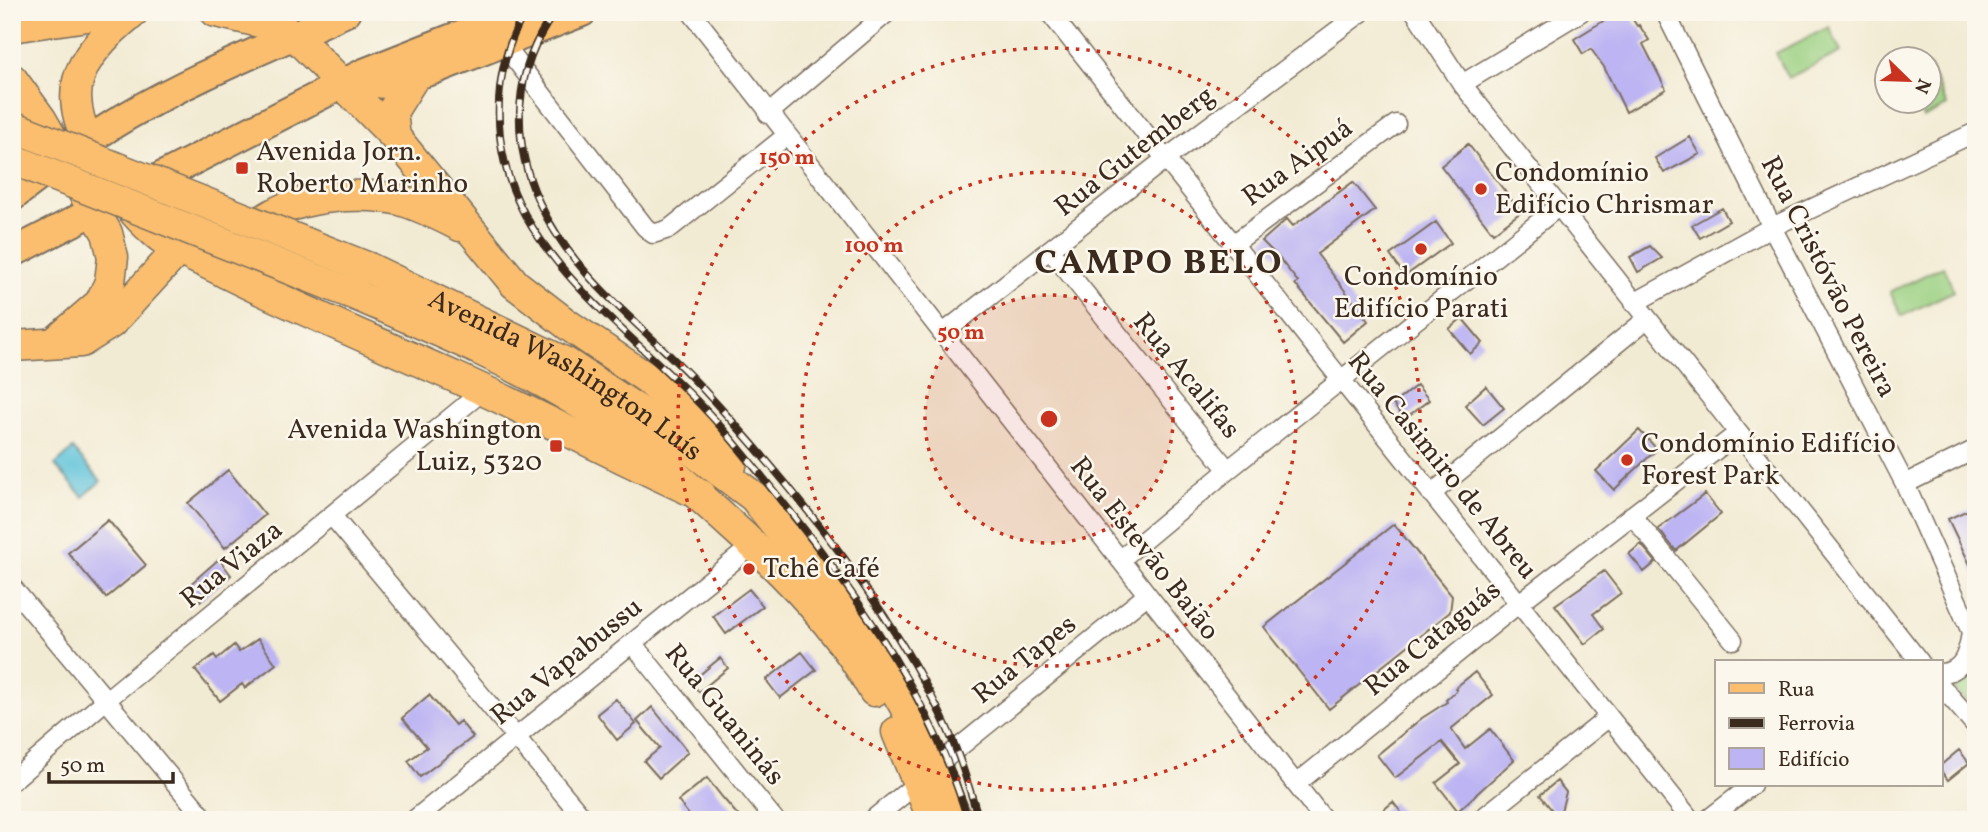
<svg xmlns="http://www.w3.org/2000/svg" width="1988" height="832" font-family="Vollkorn,serif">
  <rect width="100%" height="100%" fill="#fbf7ec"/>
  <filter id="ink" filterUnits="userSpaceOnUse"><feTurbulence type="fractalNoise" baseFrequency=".0143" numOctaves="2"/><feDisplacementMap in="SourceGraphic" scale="14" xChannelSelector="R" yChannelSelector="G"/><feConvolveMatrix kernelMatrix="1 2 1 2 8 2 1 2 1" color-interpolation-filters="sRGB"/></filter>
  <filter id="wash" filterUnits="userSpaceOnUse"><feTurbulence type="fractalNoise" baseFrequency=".00686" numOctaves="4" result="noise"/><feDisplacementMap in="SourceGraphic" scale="28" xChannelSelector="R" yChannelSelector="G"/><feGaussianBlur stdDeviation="1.57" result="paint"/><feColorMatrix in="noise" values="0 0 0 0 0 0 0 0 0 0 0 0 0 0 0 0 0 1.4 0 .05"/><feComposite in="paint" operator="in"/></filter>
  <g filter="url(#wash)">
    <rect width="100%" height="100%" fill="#f2ebd4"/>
    <path fill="#9ad081" stroke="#6a7d50" stroke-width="2" d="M1829,27L1841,52L1788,78L1776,53Z
      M1929,66L1947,106L1923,118L1915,102H1928Z
      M1943,266L1954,291L1902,316L1890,292Z
      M1976,676V711L1954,689Z"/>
    <path fill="#5dc2da" stroke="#4c767c" stroke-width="2" d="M73,449L101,481L83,497L55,465Z"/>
    <g id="blocks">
      <path fill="#bcb4f3" d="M1618,12H1628L1637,26L1639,25L1649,40L1643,44L1666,89L1626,112L1604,67L1591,49L1583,54L1574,39Z
        M1690,137L1700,154L1664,173L1655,158Z
        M1468,144L1521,212L1493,233L1441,166Z
        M1353,182L1375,210L1317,254L1368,321L1343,342L1295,284L1298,282L1278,257L1262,241L1287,219L1293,226Z
        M1722,208L1729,221L1700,238L1692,225Z
        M1436,222L1451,243L1405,276L1390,255Z
        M1650,246L1662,258L1638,272L1630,257Z
        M1462,318L1483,343L1470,354L1449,329Z
        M1417,385L1429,400L1404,419L1393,404Z
        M1486,386L1504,408L1483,425L1465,405Z
        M1639,430L1657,449L1614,490L1596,471Z
        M228,470L265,515L225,548L188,503Z
        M1705,494L1721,514L1676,551L1658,529Z
        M1970,509L1976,522V577L1948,519Z
        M108,520L146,565L106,598L68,553Z
        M1394,524L1452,596L1450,612L1329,709L1264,627Z
        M1641,544L1656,562L1644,572L1629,554Z
        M219,559L231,575L200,601L188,586Z
        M1604,571L1621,593L1593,614L1604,629L1585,644L1555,605Z
        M749,589L763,606L726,634L713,616Z
        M258,639L276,664L245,688L242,684L220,701L195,670L214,655L217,659L234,645L239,652Z
        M802,652L816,670L780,698L766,680Z
        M720,658L728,668L699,692L691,682Z
        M1475,672L1493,695L1451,729L1465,749L1490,729L1514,760L1458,811L1436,783L1460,764L1442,742L1395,778L1377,755L1422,718L1447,702L1446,700L1457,690L1455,688Z
        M429,695L455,725L460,721L473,737L420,777L408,761L427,747L402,718Z
        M616,699L636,724L617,740L597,714Z
        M652,707L688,752L659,778L644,761L660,748L637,721Z
        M1959,750L1969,763L1948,780L1941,771V765Z
        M707,778L723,798L742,820H693L678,801Z
        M1557,781L1566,792L1559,819L1540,795Z
        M1393,802L1407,820H1371Z"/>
    </g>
  </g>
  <g filter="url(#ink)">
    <use href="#blocks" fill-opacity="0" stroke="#7b6e5e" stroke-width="2"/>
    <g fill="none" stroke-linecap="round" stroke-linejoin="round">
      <defs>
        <path id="minor" d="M691,12L1324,820
          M1049,12L1691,820
          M1415,12L1462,84L1920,662
          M1665,12L1772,227L1905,484L1976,643
          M504,45L645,227L653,234L669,229L786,136
          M1462,84L1581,12
          M768,114L888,12
          M1232,245L1396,124
          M1051,251L1228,470
          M1634,303L1772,227L1976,132
          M942,334L1164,160L1362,12
          M1905,484L1976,449
          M1431,494L1647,319
          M1632,515L1733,640
          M333,517L585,820
          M1120,560L1228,470L1558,207
          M12,587L206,820
          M633,644L775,820
          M1941,673C1964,672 1968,652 1971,633
          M1941,686L1976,726
          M936,766L1147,595
          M12,781L105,701L484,390
          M1296,784L1518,604L1738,433
          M414,820L753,545
          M872,820L920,781
          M1480,820L1609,717
          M1707,820L1752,785"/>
        <path id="primary" d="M364,73L375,83L386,84L433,70L582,12
          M12,197C49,168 86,140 127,116C197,75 272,46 346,12
          M12,253L364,73L519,12"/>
        <g id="trunk">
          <path d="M133,12C72,62 58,95 101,165C115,189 131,212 153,231C173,250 202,260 226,273C302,311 380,343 457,378C539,415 618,458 701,495"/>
          <path d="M216,12L272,25L294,35L395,137L515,284L568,325L648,379L699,427L731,466"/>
          <path d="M12,27L115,12"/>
          <path d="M12,79L41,119L94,211L107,233L113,257L110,282L100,303L55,342"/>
          <path d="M395,137L392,112L414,77"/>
          <path d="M246,241C268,195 357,190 400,200C421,206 440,216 460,226"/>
          <path id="s1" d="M369,268L566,363L645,415L754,497L868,642L920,733L957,820"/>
          <path d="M358,296C434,329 509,360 579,403C643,443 697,494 752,544C799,587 843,635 874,691"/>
          <path d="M12,346L81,342L111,323L179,249"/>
          <path d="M897,732L933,820"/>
        </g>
      </defs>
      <use href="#minor" stroke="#7b6e5e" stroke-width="21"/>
      <use href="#primary" stroke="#7b6e5e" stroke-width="32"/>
      <use href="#trunk" stroke="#7b6e5e" stroke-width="33"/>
      <use href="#minor" stroke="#fff" stroke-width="18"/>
      <use href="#primary" stroke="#fabe6e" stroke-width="28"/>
      <use href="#trunk" stroke="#fabe6e" stroke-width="30"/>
      <defs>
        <path id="rail" d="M525,12C489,74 491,153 525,215C565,287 636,339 693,397C728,432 758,472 789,510C864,605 933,703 968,820
          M555,12C513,68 510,139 539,202C574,279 646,327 702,388C789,482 885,600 941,715C958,749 968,784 979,820"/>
      </defs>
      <use href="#rail" stroke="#3b2a1e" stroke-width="8"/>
      <use href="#rail" stroke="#fbf7ec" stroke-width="5" stroke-dasharray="16" stroke-linecap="butt"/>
      <defs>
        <path id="trunk-bridge" d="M12,126L369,268
          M12,159L358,296"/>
      </defs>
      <use href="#trunk-bridge" stroke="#7b6e5e" stroke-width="33" stroke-linecap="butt"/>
      <use href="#trunk-bridge" stroke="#fabe6e" stroke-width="30"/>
    </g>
  </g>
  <circle cx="1049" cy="419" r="124" fill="#c8321e" fill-opacity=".12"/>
  <g fill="none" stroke="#c8321e" stroke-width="3.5" stroke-dasharray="3.5 7">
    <circle cx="1049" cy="419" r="124"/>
    <circle cx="1049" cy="419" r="247"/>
    <circle cx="1049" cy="419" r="371"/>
  </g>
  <g fill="#c8321e" stroke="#fbf7ec" stroke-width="2.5">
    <rect x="235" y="161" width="14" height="14" rx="3.5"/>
    <circle cx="1481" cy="189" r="7"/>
    <circle cx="1421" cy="249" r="7"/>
    <rect x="549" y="439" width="14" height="14" rx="3.5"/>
    <circle cx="1627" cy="460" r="7"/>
    <circle cx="749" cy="569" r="7"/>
  </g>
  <g text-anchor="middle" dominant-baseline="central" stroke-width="5" stroke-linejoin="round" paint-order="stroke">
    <g font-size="28" fill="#3b2a1e" stroke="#fbf7ec" text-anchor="start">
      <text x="256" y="152">Avenida Jorn.<tspan x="256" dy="32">Roberto Marinho</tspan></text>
      <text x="1495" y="173">Condomínio<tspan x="1495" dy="32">Edifício Chrismar</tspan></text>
      <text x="1421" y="277" text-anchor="middle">Condomínio<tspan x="1421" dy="32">Edifício Parati</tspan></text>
      <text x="542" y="430" text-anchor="end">Avenida Washington<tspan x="542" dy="32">Luiz, 5320</tspan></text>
      <text x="1641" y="444">Condomínio Edifício<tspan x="1641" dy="32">Forest Park</tspan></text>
      <text x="763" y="569">Tchê Café</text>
    </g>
    <g font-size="28" fill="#3b2a1e" stroke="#fbf7ec">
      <text transform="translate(1135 152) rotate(-38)">Rua Gutemberg</text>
      <text transform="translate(1298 163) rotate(-36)">Rua Aipuá</text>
      <text transform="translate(1828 277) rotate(63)">Rua Cristóvão Pereira</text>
      <text transform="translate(1186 376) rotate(51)">Rua Acalifas</text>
      <text stroke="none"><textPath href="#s1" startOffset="224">Avenida Washington Luís</textPath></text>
      <text transform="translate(1442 466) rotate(51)">Rua Casimiro de Abreu</text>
      <text transform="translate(1144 549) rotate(52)">Rua Estevão Baião</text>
      <text transform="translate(232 565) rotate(-39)">Rua Viaza</text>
      <text transform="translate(1433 639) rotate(-39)">Rua Cataguás</text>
      <text transform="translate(1025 660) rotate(-39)">Rua Tapes</text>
      <text transform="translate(567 662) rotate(-39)">Rua Vapabussu</text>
      <text transform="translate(724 715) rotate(51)">Rua Guaninás</text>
    </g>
    <g font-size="35" font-weight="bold" letter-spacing="2" fill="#3b2a1e" stroke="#fbf7ec">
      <text x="1159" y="264">CAMPO BELO</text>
    </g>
  </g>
  <circle cx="1049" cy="419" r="10" fill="#c8321e" stroke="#fbf7ec" stroke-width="3.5"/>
  <g font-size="21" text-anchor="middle" font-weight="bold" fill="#c8321e" stroke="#fbf7ec" stroke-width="5" stroke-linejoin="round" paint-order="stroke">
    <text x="787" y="164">150 m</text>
    <text x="874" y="252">100 m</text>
    <text x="961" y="339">50 m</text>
  </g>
  <rect width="1988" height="832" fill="none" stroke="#fbf7ec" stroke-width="42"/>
  <rect x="1715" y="660" width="228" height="126" fill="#fbf7ec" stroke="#aea59a" stroke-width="2"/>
  <rect x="1729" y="683" width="35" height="10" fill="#fabe6e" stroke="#aea59a" stroke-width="2"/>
  <text x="1778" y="696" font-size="21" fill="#3b2a1e">Rua</text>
  <rect x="1729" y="718" width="35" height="10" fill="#3b2a1e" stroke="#aea59a" stroke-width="2"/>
  <text x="1778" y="730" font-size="21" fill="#3b2a1e">Ferrovia</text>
  <rect x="1729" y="748" width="35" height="21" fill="#bcb4f3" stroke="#aea59a" stroke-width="2"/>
  <text x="1778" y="766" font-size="21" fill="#3b2a1e">Edifício</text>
  <g transform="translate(1908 80) rotate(113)"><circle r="33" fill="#fbf7ec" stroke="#aea59a" stroke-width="2"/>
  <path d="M0-5L12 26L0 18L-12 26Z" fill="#c8321e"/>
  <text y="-10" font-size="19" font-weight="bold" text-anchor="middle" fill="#3b2a1e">N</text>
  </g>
  <path d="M49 772v10h124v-10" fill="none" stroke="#3b2a1e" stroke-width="3.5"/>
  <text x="60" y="772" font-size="21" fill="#3b2a1e" stroke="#fbf7ec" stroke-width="5" paint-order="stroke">50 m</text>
</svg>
